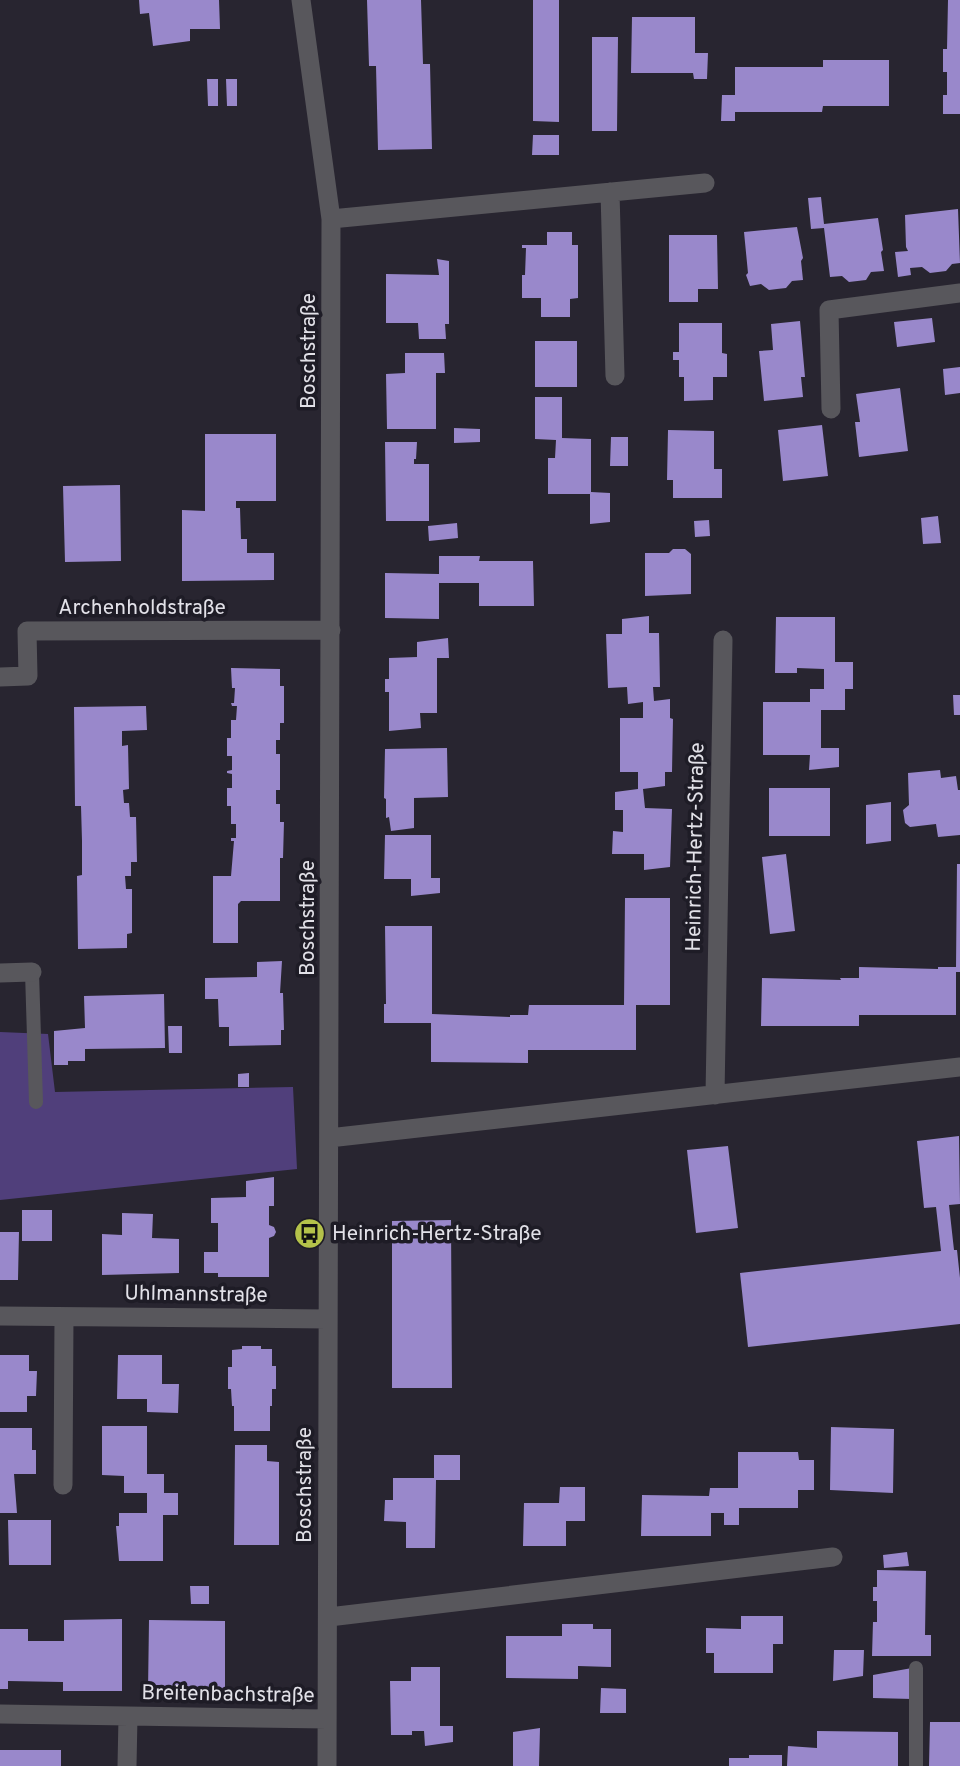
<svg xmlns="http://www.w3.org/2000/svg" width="960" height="1766" font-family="Overpass,sans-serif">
  <rect width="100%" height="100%" fill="#282530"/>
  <path fill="#503f7b" d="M0,1032L48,1034L55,1092L293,1087L297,1169L0,1200Z"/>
  <path fill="#9988cb" d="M139,0H219L220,29H190V41L153,46L149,13L140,14Z
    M367,0H421L423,64H430L432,149L378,150L376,66H369Z
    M533,0H559V122L533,121Z
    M948,0H960V114H943V95H947V72H943V49H947Z
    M632,17H695V53H708L707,79H694L693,73H631Z
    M592,37H618L617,131H592Z
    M823,60H889V106H823L822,112H735V121H721L722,95H735V67H823Z
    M207,79H218V106H208Z
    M226,79H237V106H227Z
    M533,135H559V155H532Z
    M821,197L824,224L878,218L883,250L881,252L884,271L871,272L866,280L849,282L842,276L830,277L824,228L811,229L808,198Z
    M958,209L960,263L952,264L946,271L930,273L922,267L910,268L911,275L898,277L895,252L908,251L906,247L905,215Z
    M797,227L803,258L801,261L803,280L792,281L786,288L777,289L769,290L761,284L750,286L746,275L748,273L744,232Z
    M547,232H572V245H578V298L570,299V317H541V298H522V275H525L526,248H522V245H547Z
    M669,235H717L718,289H698V302H669Z
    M437,259L449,261V324H445L446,339H419L418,323H386V274L439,275Z
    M932,318L935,342L897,347L894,322Z
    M800,321L805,377H801L803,397L764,401L759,351L773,350L771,324Z
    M679,323H722V353L727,354V377H713V400L684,401V377H679V360H673V352H679Z
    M535,341H577V387H535Z
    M405,353H444L445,373H436V429H387L386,374L405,373Z
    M960,367V393L945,395L943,369Z
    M900,388L908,451L859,457L855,422H860L856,394Z
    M535,397H562V438L591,439V492L610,493V522L590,524V494H548V458H555L556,440L535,439Z
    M822,425L828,476L783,481L778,430Z
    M454,428L480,429V442L454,443Z
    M668,430L714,431V469H722V498H673V480H667Z
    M205,434H276V501H236V508H240L241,539H247V553H274V580L182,581V510L205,511Z
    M611,437H628V466H610Z
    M385,442H417L416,459H414V464H429V521H386Z
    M120,485L121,561L65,562L63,486Z
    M938,516L941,543L923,544L921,518Z
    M709,520L710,536L695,537L694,521Z
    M457,523L458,538L429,541L428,526Z
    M673,549H685L691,554V594L645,596V553H669Z
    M439,556H480L479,561H533L534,606H479V583H439V619L385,618V573L439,574Z
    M649,616V633H659L660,687H653L654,701L670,699V718L673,719L672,772H665V786L643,789L645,808L672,809L670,867L644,870V854H612L613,831L623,832V810H615V792L638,789V772H620V718H643V702L628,704L627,687L608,688L606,634H622V619Z
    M776,617H835V662H853V689H845V710H821V748H839V767L809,770L810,755H763V702H810V689H824V669L797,668V673H775Z
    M448,638L449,658H437V713H420L421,728L389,731V692H385V679H389V658L417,657V642Z
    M231,668L280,669V686H284V723H280V740H276V754H280V790H276V804H280V822H284L283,858H280V901H241L238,904V943H213V876H231L234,841H231V838H236V824H231V806H227V788H232V774L227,773V771L232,770V756H227V738H231V720H236L237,706H232L231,703H234L235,688H232Z
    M953,695H960V715H954Z
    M146,706L147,730L122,731V746L128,745L129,789L123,790L124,803H129L130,817H136L137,862H131V876H125L126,889H132V933L127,934V948L78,949L77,876L82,875V841L81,806H75L74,707Z
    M447,748L448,797L414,798V828L391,831L389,817L386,818V799L384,798L385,749Z
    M940,770L941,778L956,776L958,790H960V835L938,837L936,824L910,827L905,823L903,810L909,805L908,773Z
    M769,788H830V836H769Z
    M891,802V841L866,844V805Z
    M385,835H431V878H440V893L411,896V879H384Z
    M786,854L795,931L770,934L762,857Z
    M957,864H960V972H956V1015H859V1026H761L762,978L841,980L840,978H859V967L938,969V967H956Z
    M625,898H670V1005H636V1050H528V1063L431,1062V1023H384V1004H386L385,926H432V1014L510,1017V1015H528L529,1005H624Z
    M282,961L280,993H283L284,1030H281V1045L229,1046V1027H219L218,999H205V978L257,977V962Z
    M164,994L165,1048L85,1049V1061H68V1065H54V1031L85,1028L84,996Z
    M168,1026H182V1053H169Z
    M249,1073V1087H238V1074Z
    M959,1136L960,1204L949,1205L954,1250H957L960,1278V1324L748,1347L740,1273L941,1251L936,1207L924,1208L917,1141Z
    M728,1146L738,1228L696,1233L687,1150Z
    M274,1177V1206H269V1225L274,1227L276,1232L274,1236L269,1238V1277H218V1273H204V1252H218V1223H211V1198L246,1197V1181Z
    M22,1210H52V1241H22Z
    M122,1213L153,1214L152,1238L179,1239V1273L102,1275V1234L122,1235Z
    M451,1220L452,1388H392V1221Z
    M0,1232H19L18,1280H0Z
    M242,1346H261V1349H272V1366H276V1389H272V1406H270V1431H234V1406H232L231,1389H228V1367H232V1350L242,1349Z
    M0,1355H29V1371H37L36,1396H27V1412H0Z
    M118,1355H162V1384H179L178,1413L147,1412V1399H117Z
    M102,1426H147V1474H164V1493H178V1515H163V1561H119L116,1526H119V1513H147V1493H124V1476L102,1475Z
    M831,1427L894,1429L893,1493L830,1490Z
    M0,1428H32V1450H36V1474H14L17,1513H0Z
    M235,1445H267V1461L279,1462V1545H234Z
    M738,1452H798L799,1460H814V1490H798V1508H739V1525H724V1513H711V1536H641L642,1495L709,1496L710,1488H738Z
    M434,1455H460V1480H436L435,1548H406V1522L384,1521L385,1500H393V1478H434Z
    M560,1487H585V1521H566V1546H523L524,1503H559Z
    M8,1520H51V1565H9Z
    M907,1552L909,1566L884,1568L883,1555Z
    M877,1570L926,1571L925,1635H931V1656H872L873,1622H877V1601H873V1587H877Z
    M190,1586H209V1604H191Z
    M741,1616H783V1644H773V1673H714V1653H706V1628L741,1629Z
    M122,1619V1691H63V1682L8,1681V1689H0V1629H28V1641H64V1620Z
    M149,1620L225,1621V1692L148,1691Z
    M562,1624H593V1629H611V1667L578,1666V1679L506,1678V1636H562Z
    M834,1650H864L863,1676L833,1681Z
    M411,1667H440V1726H453V1742L425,1746L424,1731H412V1735H391L390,1681H411Z
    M912,1668V1699L873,1698V1675Z
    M601,1688L626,1689V1713H600Z
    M930,1722H960V1766H929Z
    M540,1728L539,1766H513V1732Z
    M817,1731L898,1732V1766H787L788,1746L817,1748Z
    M0,1750H61V1766H0Z
    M749,1755H782V1766H729V1758H749Z"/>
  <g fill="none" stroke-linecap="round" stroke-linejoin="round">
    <path stroke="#58575c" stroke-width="14" d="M32,972L36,1102
      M916,1766V1668"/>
    <path stroke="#58575c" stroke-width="19" d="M301,0L331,219L327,1766
      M610,192L615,376
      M331,219L705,183
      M831,409L829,310L960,293
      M0,677L28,676L27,631L331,630
      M0,973L32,972
      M715,1095L723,640
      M329,1138L960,1067
      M0,1316L327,1319
      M63,1485L64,1317
      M329,1617L833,1557
      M0,1714L327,1719
      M127,1766L128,1717"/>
  </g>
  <defs>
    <symbol id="bus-disc" viewBox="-11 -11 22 22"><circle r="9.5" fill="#b4c24a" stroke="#1e1c26"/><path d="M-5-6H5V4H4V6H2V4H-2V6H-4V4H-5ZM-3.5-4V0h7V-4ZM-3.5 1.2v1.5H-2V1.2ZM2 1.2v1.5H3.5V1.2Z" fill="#111"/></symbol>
  </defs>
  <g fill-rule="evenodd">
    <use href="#bus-disc" x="292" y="1216" width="35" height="35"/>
  </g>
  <g text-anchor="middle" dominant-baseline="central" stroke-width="7" stroke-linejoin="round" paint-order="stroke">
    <g font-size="21" fill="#e2e1e8" stroke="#1e1c26">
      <text transform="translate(309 351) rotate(-90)">Boschstraße</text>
      <text x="142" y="608">Archenholdstraße</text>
      <text transform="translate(696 847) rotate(-89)">Heinrich-Hertz-Straße</text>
      <text transform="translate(308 918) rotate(-90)">Boschstraße</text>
      <text transform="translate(196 1295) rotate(1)">Uhlmannstraße</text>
      <text transform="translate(305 1485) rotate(-90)">Boschstraße</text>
      <text transform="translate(228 1695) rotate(1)">Breitenbachstraße</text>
    </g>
    <g font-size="21" fill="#e2e1e8" stroke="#1e1c26" text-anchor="start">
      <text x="332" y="1234">Heinrich-Hertz-Straße</text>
    </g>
  </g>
</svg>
